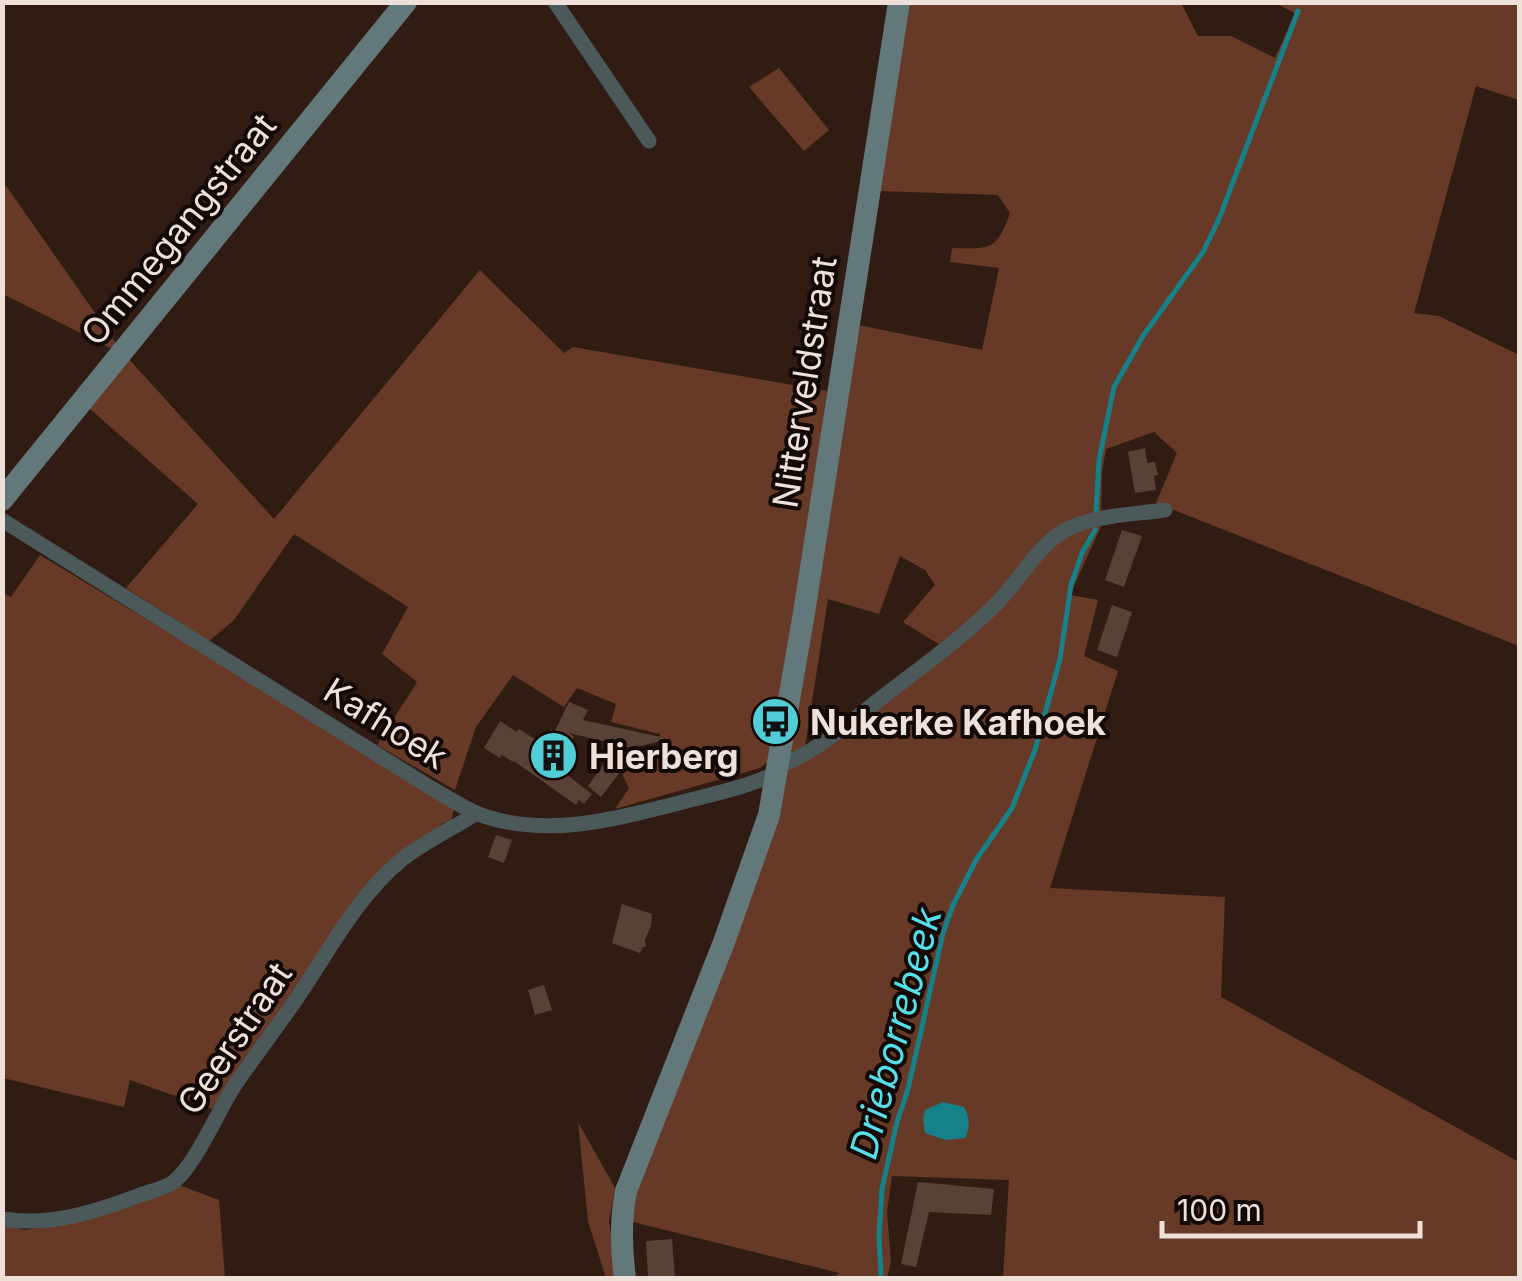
<svg xmlns="http://www.w3.org/2000/svg" width="1522" height="1281" font-family="Inter,sans-serif">
  <rect width="100%" height="100%" fill="#311c13"/>
  <path fill="#663a27" d="M910,3H1181L1198,36H1231L1275,58L1295,13L1275,3H1519V100L1476,86L1414,313L1439,316L1517,354L1519,352V646L1156,503L1177,453L1154,432L1106,449L1102,472L1101,513L1069,522L1051,531L994,599L940,645L903,622L935,585L925,570L900,556L879,614L828,599L805,747L790,755L858,325L982,350L999,268L950,262L952,248C989,249 997,251 1010,213L998,195L878,191Z
    M779,68L829,130L804,151L749,87Z
    M2,180L116,343L112,349L3,294Z
    M480,270L564,353L573,347L827,391L810,514L768,762L760,768L615,809L629,788L623,776L626,762L659,754L660,734L611,722L616,704L577,688L564,707L513,675L476,727L455,790L377,745L417,682L382,654L408,607L294,534L234,620L209,641L126,588L198,504L89,408L127,357L274,519Z
    M1102,524L1070,595L1098,600L1084,656L1118,671L1050,888L1225,897L1221,997L1519,1162V1278H1003L1009,1180L892,1176L887,1212L891,1262L887,1278H833L839,1273L629,1221V1206L789,768L834,738L1056,542L1066,536Z
    M40,555L345,739L454,809L450,825L442,823L440,827L415,847L295,996L212,1109L130,1080L124,1107L3,1078L2,593L11,597Z
    M578,1122L615,1188L609,1222L618,1278H606L588,1221Z
    M179,1185L219,1200L225,1278H3V1225L25,1230L65,1224Z"/>
  <path fill="#168188" d="M943,1102L964,1107C970,1117 970,1128 965,1138L945,1140L925,1133L923,1119L925,1110Z"/>
  <g fill="none" stroke-linecap="round" stroke-linejoin="round">
    <path stroke="#168188" stroke-width="5" d="M1096,512L1099,460L1114,387L1143,336L1203,252L1219,219L1298,11
      M881,1278L879,1236L882,1189L897,1122L908,1089L943,933L953,905L976,860L1012,808L1035,750L1060,659L1071,585L1082,553L1095,530"/>
  </g>
  <path fill="#594137" d="M1145,448L1147,463L1155,462L1158,475L1154,476L1156,490L1135,493L1128,452Z
    M1122,530L1142,536L1124,587L1105,580Z
    M1112,605L1132,612L1117,657L1097,650Z
    M569,702L588,710L583,720L670,739L632,748L569,733L574,737L558,768L592,794L584,804L579,800L576,805L514,761L513,762L502,755L500,758L484,748L500,721L517,732L519,729L547,747Z
    M609,763L620,772L601,797L588,786L603,765Z
    M496,835L512,840L504,863L488,857Z
    M622,904L652,914L651,926L645,940L646,946L642,948L640,953L612,943Z
    M544,985L552,1010L535,1015L528,990Z
    M918,1182L994,1189L991,1215L929,1212L916,1267L901,1264Z
    M672,1239L675,1278H648L646,1241Z"/>
  <g fill="none" stroke-linecap="round" stroke-linejoin="round">
    <path stroke="#4c595a" stroke-width="15" d="M555,2L649,141
      M2,520L431,788C449,798 467,811 487,817C551,837 616,819 679,803C712,794 746,788 776,773
      M777,766C810,757 853,720 880,699C920,668 963,638 999,601C1023,576 1041,539 1074,526C1102,515 1136,514 1165,510
      M2,1219C51,1227 98,1211 143,1194C152,1191 164,1188 172,1183C194,1168 217,1113 233,1088C253,1058 275,1030 295,1001C328,953 355,899 400,861C423,842 452,829 477,813"/>
    <path stroke="#63787a" stroke-width="22" d="M2,500L406,2
      M625,1278C621,1248 620,1221 626,1191L724,942L769,815L804,613L899,2"/>
  </g>
  <defs>
    <symbol id="bus-disc" viewBox="-11 -11 22 22"><circle r="9.5" fill="#52ccd5" stroke="#130906"/><path d="M-5-6H5V4H4V6H2V4H-2V6H-4V4H-5ZM-3.5-4V0h7V-4ZM-3.5 1.2v1.5H-2V1.2ZM2 1.2v1.5H3.5V1.2Z" fill="#111"/></symbol>
    <symbol id="building-disc" viewBox="-11 -11 22 22"><circle r="9.5" fill="#52ccd5" stroke="#130906"/><path d="M-4-6H4V6H1V3H-1V6H-4ZM-2.5-4.3h1.7v1.8h-1.7ZM.8-4.3h1.7v1.8H.8ZM-2.5-1h1.7V.8h-1.7ZM.8-1h1.7V.8H.8Z" fill="#111"/></symbol>
  </defs>
  <g fill-rule="evenodd">
    <use href="#bus-disc" x="748" y="694" width="55" height="55"/>
    <use href="#building-disc" x="526" y="728" width="55" height="55"/>
  </g>
  <g text-anchor="middle" dominant-baseline="central" stroke-width="8" stroke-linejoin="round" paint-order="stroke">
    <g font-size="35" fill="#efe0da" stroke="#130906">
      <text transform="translate(178 229) rotate(-51)">Ommegangstraat</text>
      <text transform="translate(804 382) rotate(-81)">Nitterveldstraat</text>
      <text transform="translate(386 723) rotate(32)">Kafhoek</text>
      <text transform="translate(234 1038) rotate(-56)">Geerstraat</text>
    </g>
    <g font-size="35" font-weight="bold" fill="#efe0da" stroke="#130906" text-anchor="start">
      <text x="810" y="722">Nukerke Kafhoek</text>
      <text x="589" y="756">Hierberg</text>
    </g>
    <g font-size="38" font-style="italic" fill="#54dfea" stroke="#130906">
      <text transform="translate(895 1033) rotate(-75)">Drieborrebeek</text>
    </g>
  </g>
  <rect width="1522" height="1281" fill="none" stroke="#efe0da" stroke-width="10"/>
  <path d="M1162 1221v15h258v-15" fill="none" stroke="#efe0da" stroke-width="5"/>
  <text x="1177" y="1221" font-size="30" fill="#efe0da" stroke="#130906" stroke-width="8" paint-order="stroke">100 m</text>
</svg>
